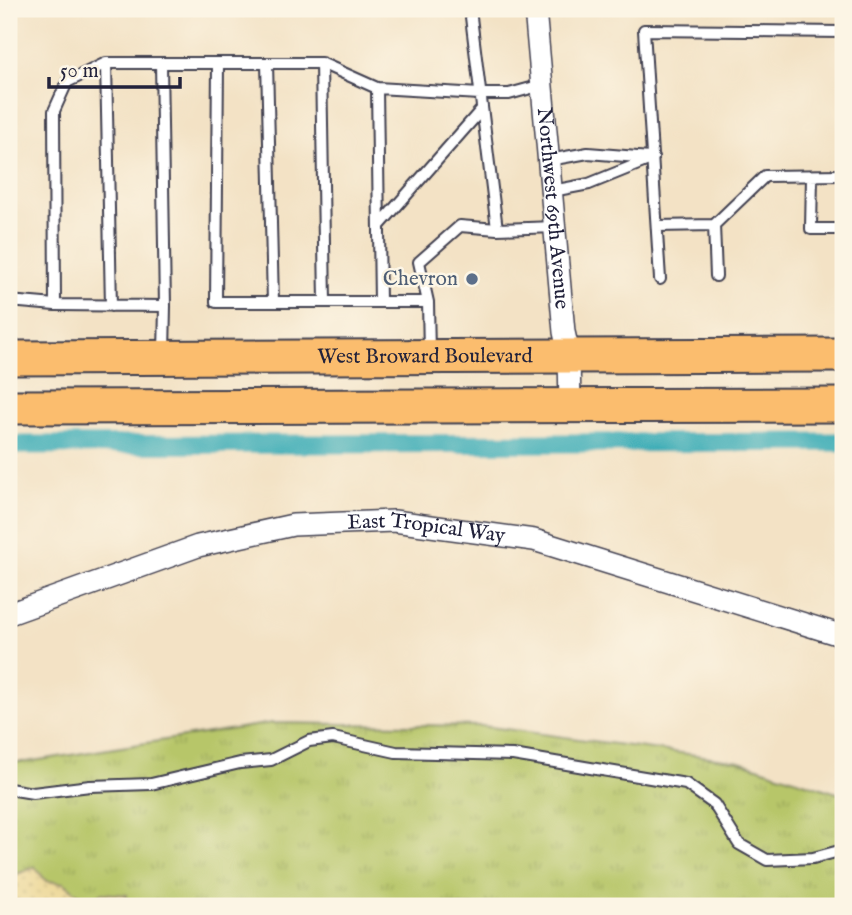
<svg xmlns="http://www.w3.org/2000/svg" width="852" height="915" font-family="'IM FELL English',serif">
  <defs>
    <pattern id="grass-tufts" width="24" height="20" patternUnits="userSpaceOnUse" patternTransform="scale(1.75)"><rect width="24" height="20" fill="#b7c669"/><path d="M3 7l-1-3M5 7V3M7 7l1-3M15 17l-1-3M17 17v-4M19 17l1-3" fill="none" stroke="#9daa5c"/></pattern>
    <pattern id="sand-dots" width="8" height="8" patternUnits="userSpaceOnUse" patternTransform="scale(1.75)"><rect width="8" height="8" fill="#eeda9e"/><path d="M2 2h.1M6 6h.1" fill="none" stroke="#ccbb89" stroke-width="1.8" stroke-linecap="round"/></pattern>
  </defs>
  <rect width="100%" height="100%" fill="#fcf5e5"/>
  <filter id="ink" filterUnits="userSpaceOnUse"><feTurbulence type="fractalNoise" baseFrequency=".0143" numOctaves="2"/><feDisplacementMap in="SourceGraphic" scale="14" xChannelSelector="R" yChannelSelector="G"/><feConvolveMatrix kernelMatrix="1 2 1 2 8 2 1 2 1" color-interpolation-filters="sRGB"/></filter>
  <filter id="wash" filterUnits="userSpaceOnUse"><feTurbulence type="fractalNoise" baseFrequency=".00686" numOctaves="4" result="noise"/><feDisplacementMap in="SourceGraphic" scale="28" xChannelSelector="R" yChannelSelector="G"/><feGaussianBlur stdDeviation="1.57" result="paint"/><feColorMatrix in="noise" values="0 0 0 0 0 0 0 0 0 0 0 0 0 0 0 0 0 1.4 0 .05"/><feComposite in="paint" operator="in"/></filter>
  <g filter="url(#wash)">
    <rect width="100%" height="100%" fill="#f3e2c5"/>
    <path fill="url(#grass-tufts)" stroke="#6c7452" stroke-width="2" d="M272,723L483,726L739,761L843,795V906H9V762H27Z"/>
    <path fill="url(#sand-dots)" stroke="#887e6c" stroke-width="2" d="M35,867L46,881L64,883L88,902L97,899L100,893L127,895L125,906H9V877Z"/>
    <g fill="none" stroke-linecap="round" stroke-linejoin="round">
      <path stroke="#3bacb6" stroke-width="19" d="M9,445L843,442"/>
    </g>
  </g>
  <g filter="url(#ink)">
    <g fill="none" stroke-linecap="round" stroke-linejoin="round">
      <defs>
        <path id="service" d="M470,9L497,229L555,227
          M106,63L111,306
          M161,63L165,306
          M218,63L216,302H428
          M267,63L273,302
          M321,63L325,302
          M377,88L380,302
          M549,160L588,153L650,158
          M812,176L811,229H843
          M552,191L589,184L653,158
          M714,225L716,276
          M379,226L482,109
          M657,226L714,225L765,176L843,175
          M660,279L644,30L843,32
          M9,301L55,305
          M164,353L165,306L55,305L54,111L67,82L106,63H321L377,88L480,94H509L542,85
          M429,354L428,302L419,262L460,226L497,229
          M9,789L33,793L90,786L151,784L240,763L271,760L309,741L333,738L396,752L513,755L686,784L714,804L739,844L767,860L813,858L843,850"/>
        <g id="minor">
          <path id="s1" d="M535,9L564,332L569,354L570,406"/>
          <path id="s2" d="M9,614L198,546L293,525L394,521L534,540L843,636"/>
        </g>
        <g id="primary">
          <path id="s3" d="M9,358L843,355"/>
          <path d="M9,407L843,405"/>
        </g>
      </defs>
      <use href="#service" stroke="#413f50" stroke-width="14"/>
      <use href="#minor" stroke="#413f50" stroke-width="24"/>
      <use href="#primary" stroke="#413f50" stroke-width="37"/>
      <use href="#service" stroke="#fff" stroke-width="10"/>
      <use href="#minor" stroke="#fff" stroke-width="21"/>
      <use href="#primary" stroke="#fbbd6e" stroke-width="33"/>
    </g>
  </g>
  <circle fill="#5c6f8a" stroke="#fcf5e5" stroke-width="2.5" cx="472" cy="279" r="7"/>
  <g text-anchor="middle" dominant-baseline="central" stroke-width="5" stroke-linejoin="round" paint-order="stroke">
    <g font-size="21" fill="#22223b" stroke="#fcf5e5">
      <text stroke="none"><textPath href="#s1" startOffset="200">Northwest 69th Avenue</textPath></text>
      <text stroke="none"><textPath href="#s3" startOffset="416">West Broward Boulevard</textPath></text>
      <text stroke="none"><textPath href="#s2" startOffset="432">East Tropical Way</textPath></text>
    </g>
    <g font-size="21" fill="#4e5e75" stroke="#fcf5e5" text-anchor="end">
      <text x="458" y="279">Chevron</text>
    </g>
  </g>
  <rect width="852" height="915" fill="none" stroke="#fcf5e5" stroke-width="35"/>
  <path d="M49 77v10h131v-10" fill="none" stroke="#22223b" stroke-width="3.5"/>
  <text x="60" y="77" font-size="21" fill="#22223b" stroke="#fcf5e5" stroke-width="5" paint-order="stroke">50 m</text>
</svg>
